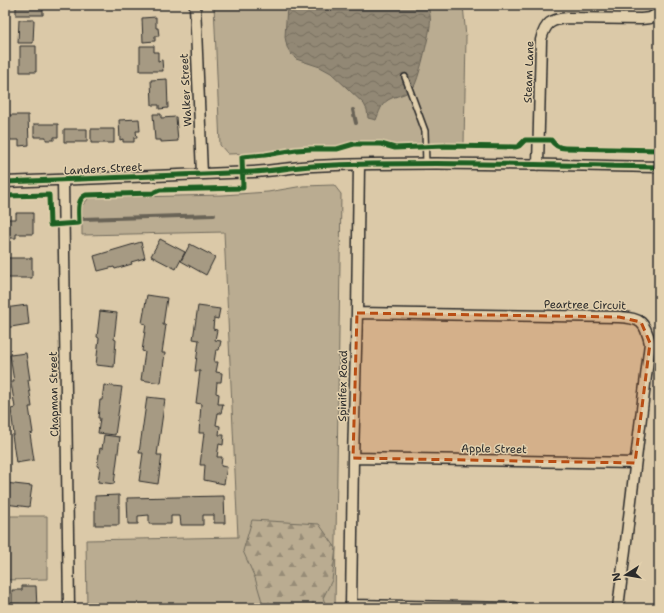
<svg xmlns="http://www.w3.org/2000/svg" width="664" height="613" font-family="'Shantell Sans',sans-serif">
  <defs>
    <pattern id="forest-firs" width="22" height="20" patternUnits="userSpaceOnUse"><rect width="22" height="20" fill="#baac91"/><path d="M5 1l3.5 6h-7zM16 11l3.5 6h-7z" fill="#978c77"/></pattern>
    <pattern id="water-waves" width="16" height="10" patternUnits="userSpaceOnUse"><rect width="16" height="10" fill="#928874"/><path d="M0 5q4-4 8 0t8 0" fill="none" stroke="#776f5f"/></pattern>
  </defs>
  <rect width="100%" height="100%" fill="#dbc9a8"/>
  <filter id="ink" filterUnits="userSpaceOnUse"><feTurbulence type="fractalNoise" baseFrequency=".025" numOctaves="2"/><feDisplacementMap in="SourceGraphic" scale="8" xChannelSelector="R" yChannelSelector="G"/><feConvolveMatrix kernelMatrix="1 2 1 2 8 2 1 2 1" color-interpolation-filters="sRGB"/></filter>
  <g filter="url(#ink)">
    <path fill="#baac91" stroke="#726c5e" d="M214,5H463L466,37L464,144L393,145L381,141L350,142L338,146L298,147L261,153L228,154L220,145Z
      M334,185L341,194L335,608H87L86,540L238,537L224,232L82,235V206L89,198L223,195L268,192L303,186Z
      M5,516H47V579L5,580Z"/>
    <path fill="url(#forest-firs)" stroke="#726c5e" d="M252,520L319,524L336,548L332,580L323,598L327,608H262L263,605L255,578L243,551Z"/>
    <path fill="url(#water-waves)" stroke="#696357" d="M287,5L320,6L324,5H427C430,11 431,19 430,26C429,35 418,83 413,88C406,96 396,95 388,100C381,104 379,113 376,120L368,118L367,110L364,104L331,73L320,67L296,59L291,54L287,47L285,37Z"/>
    <g fill="none" stroke-linecap="round" stroke-linejoin="round">
      <path stroke="#696357" stroke-width="4" d="M353,110L356,123
        M82,219L214,215"/>
    </g>
    <path fill="#a69a83" stroke="#2b2b2b" d="M16,5H43V15H16Z
      M137,5H153V6H137Z
      M156,17V28H158L159,36H155V41L143,42L142,18Z
      M19,20H34L33,43H18Z
      M20,46H36V72H20Z
      M140,46H154V52H158V61L162,60L163,71H140Z
      M167,79L168,108L159,109V105H152L151,80Z
      M153,114H161V118L176,117L178,141L161,142V140H155Z
      M7,115H28L29,145L19,146V140H7Z
      M139,119L140,131H136L137,138H134V142H123V139L120,140L119,120Z
      M34,124H58V137H54V140H46V137H34Z
      M64,129H87V142H64Z
      M91,129H114V143H91Z
      M16,213H33V234H16V238H5V219H16Z
      M160,239L185,252L176,269L151,256Z
      M141,242L145,258L131,262L132,264L115,269L114,267L98,271L94,256Z
      M190,244L215,257L206,275L181,261Z
      M5,258H32V278H5Z
      M147,295L167,298L163,325H166L162,353H165L161,383L141,380L145,352L142,351L146,324L142,323Z
      M27,305L29,324L5,328V308Z
      M198,306L220,309L218,319L214,318L213,329L217,330L215,340L221,341L219,350H216L214,362H218L216,372L222,373L221,382H217L216,393L219,394L218,404H223L221,413H218L216,425L220,426L219,435H224L223,445L219,444L217,457H222L221,466L227,467L224,484L204,480L205,465H200L204,433H199L201,404L196,403L200,371H195L199,340L193,339Z
      M100,311L117,313L114,339L116,340L114,367L96,365L99,338L97,337Z
      M26,353L30,380H28L32,407H29L33,433L30,434L34,460L16,463L12,435H14L11,409L15,408L11,382H14L10,355Z
      M104,385L122,387L115,435L98,433L100,418H98L100,400H102Z
      M147,397L165,399L157,455H162L158,484L139,481L143,453H139Z
      M104,435L120,437L114,484L98,482L100,467L97,466L100,448L102,449Z
      M5,483L32,486L29,507L5,504Z
      M119,495V525H95V496Z
      M224,496L225,523H214V515H203V525H181L180,516H171V524H149V515L138,516V524H128L127,498Z
      M22,586H36L37,608H20V604H12V590H22Z"/>
    <g fill="none" stroke-linecap="round" stroke-linejoin="round">
      <defs>
        <path id="service" d="M405,77L425,131L426,164"/>
        <path id="minor" d="M195,5L202,174
          M538,165L541,40C545,23 551,19 568,18L641,19L650,18L659,13
          M63,181L69,608
          M5,182L253,172C273,171 293,167 313,166C428,161 544,165 659,167
          M357,313L619,317C641,318 645,322 650,343L618,608
          M353,458L635,463
          M351,605L515,608
          M351,608L353,458L357,313L359,165"/>
      </defs>
      <use href="#service" stroke="#2b2b2b" stroke-width="8"/>
      <use href="#minor" stroke="#2b2b2b" stroke-width="13"/>
      <use href="#service" stroke="#e2d0ad" stroke-width="5"/>
      <use href="#minor" stroke="#e2d0ad" stroke-width="10"/>
      <defs>
        <path id="cycleway" d="M5,182L253,172C273,171 293,167 313,166C428,161 544,165 659,167
          M5,196L49,195L50,225L79,223C79,214 76,199 86,195L153,193L160,190L243,188L242,157L265,155L296,150L311,149H337L354,144H381L395,148L444,146L516,147L519,146L525,140H551C555,146 559,148 565,148L659,150"/>
      </defs>
      <use href="#cycleway" stroke="#e2d0ad" stroke-width="8"/>
      <use href="#cycleway" stroke="#1b5e20" stroke-width="5"/>
    </g>
  </g>
  <path fill="#b94e14" fill-opacity="0.2" stroke="#b94e14" stroke-width="3" stroke-dasharray="8 5" stroke-linejoin="round" d="M357,313L619,317L641,322L650,343L635,463L353,458Z"/>
  <g text-anchor="middle" dominant-baseline="central" stroke-width="3" stroke-linejoin="round" paint-order="stroke">
    <g font-size="11" fill="#2b2b2b" stroke="#e2d0ad">
      <text transform="translate(529 72) rotate(-88)">Steam Lane</text>
      <text transform="translate(186 90) rotate(-93)">Walker Street</text>
      <text transform="translate(103 169) rotate(-3)">Landers Street</text>
      <text transform="translate(585 305) rotate(1)">Peartree Circuit</text>
      <text transform="translate(343 386) rotate(-89)">Spinifex Road</text>
      <text transform="translate(54 394) rotate(-91)">Chapman Street</text>
      <text transform="translate(494 449) rotate(1)">Apple Street</text>
    </g>
  </g>
  <rect width="664" height="613" fill="none" stroke="#e2d0ad" stroke-width="20"/>
  <rect x="10" y="10" width="644" height="593" fill="none" stroke="#2b2b2b" stroke-width="1.5" filter="url(#ink)"/>
  <g transform="translate(626 575) rotate(258)" stroke="#e2d0ad" stroke-width="3" paint-order="stroke">
  <path d="M0-3L7 15L0 10L-7 15Z" fill="#2b2b2b"/>
  <text y="-6" font-size="11" font-weight="bold" text-anchor="middle" fill="#2b2b2b">N</text>
  </g>
</svg>
